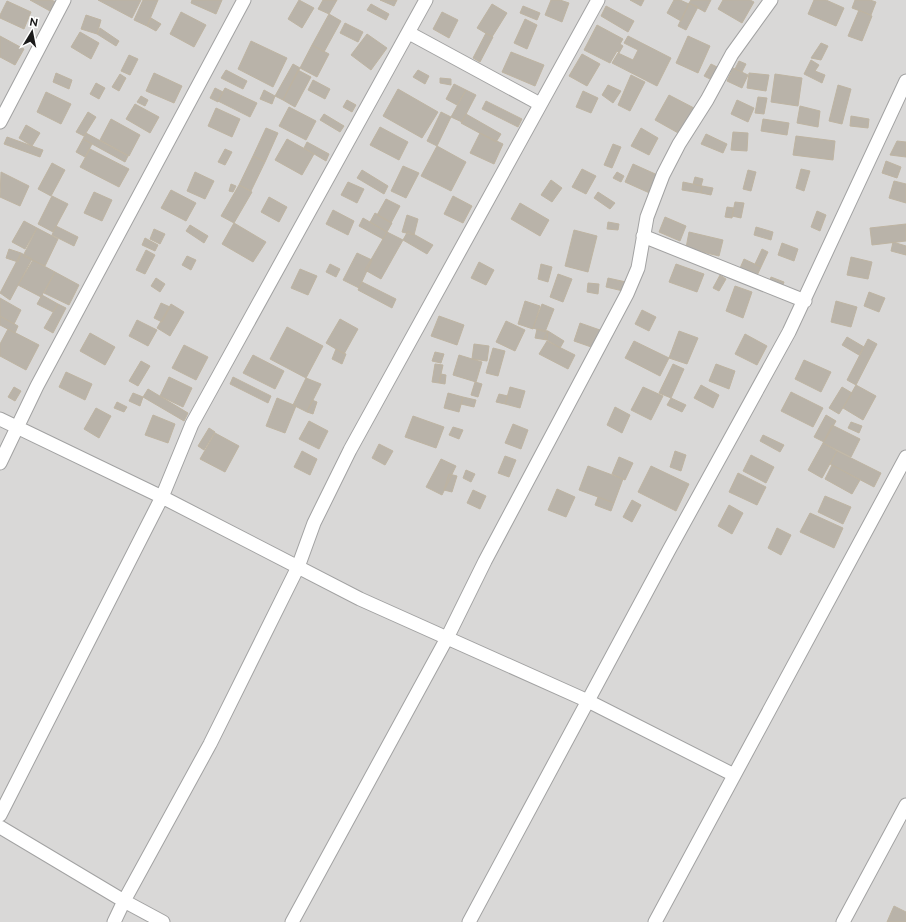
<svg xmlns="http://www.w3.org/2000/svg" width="906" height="922" font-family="Raleway,sans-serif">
  <rect width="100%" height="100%" fill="#ecebe0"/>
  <path fill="#d9d8d7" d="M0,0H906V922H0Z"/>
  <path fill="#b9b3a9" stroke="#beb4a2" d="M30,0H51L56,2L50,11Z
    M98,0H141L132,18Z
    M143,0H158L147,26L134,20Z
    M192,0H222L216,14L191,3Z
    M299,0L314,8L302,28L288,19Z
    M323,0H337L329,14L318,9Z
    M380,0H397L394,6Z
    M551,0H560L569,3L562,22L545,15Z
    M630,0H644L641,6Z
    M674,0H680L689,4L681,21L667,13Z
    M691,0H711L705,12L689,3Z
    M723,0H750L754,2L742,23L718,9Z
    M814,0H826L844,8L836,26L808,14Z
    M855,0H870L876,2L871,15L852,8Z
    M7,1L31,12L24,29L0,18V15Z
    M689,3L698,7L686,30L678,26Z
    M371,4L389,14L386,20L367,10Z
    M492,4L507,13L492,37L477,28Z
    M523,6L540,13L537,20L520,13Z
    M606,6L634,21L628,32L601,16Z
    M859,10L872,16L862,41L848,36Z
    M181,12L206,25L194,47L170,34Z
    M442,12L458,20L449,38L433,29Z
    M329,14L341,21L324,52L312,45Z
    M86,15L101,20L97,34L81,29Z
    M151,18L161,24L156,31L147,26Z
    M525,19L537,25L527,49L514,43Z
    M345,23L363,32L358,42L340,33Z
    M597,25L623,39L620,44L623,46L619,53L617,51L610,63L584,50Z
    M100,28L119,41L116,46L97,34Z
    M80,32L99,43L91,59L71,47Z
    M486,33L493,37L480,62L473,58Z
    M367,34L387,48L371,70L351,55Z
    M0,36L24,49L15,65L0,57Z
    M628,36L671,58L657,86L612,63L618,53L633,60L638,50L624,43Z
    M688,36L710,46L698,73L676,63Z
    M251,41L287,58L273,87L238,69Z
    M821,43L828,46L821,60L811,58Z
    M312,45L329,54L317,77L300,68Z
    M511,52L544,65L535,86L502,72Z
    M582,54L600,64L587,86L569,76Z
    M129,55L138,59L130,75L121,71Z
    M811,60L819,65L815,71L825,75L822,83L804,74Z
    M739,61L746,64L742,72L735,69Z
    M293,64L300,68L283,100L275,96Z
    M711,64L723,70L716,82L704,76Z
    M733,68L748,75L742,88L727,81Z
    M226,70L247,81L243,89L221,78Z
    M298,70L311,77L295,107L283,100Z
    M418,70L429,76L425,84L413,77Z
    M56,73L72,80L69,89L53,82Z
    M154,73L182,86L174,103L146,91Z
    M749,73L769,75L766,91L747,88Z
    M120,74L126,78L119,91L112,87Z
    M775,74L802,78L798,106L771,102Z
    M631,75L645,82L630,111L618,105Z
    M440,78L451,79V85L440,83Z
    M313,80L330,89L325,99L308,90Z
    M96,83L105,88L99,99L90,94Z
    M454,84L466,90L457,105L446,99Z
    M608,85L621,91L613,103L602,95Z
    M838,85L851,89L842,124L829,121Z
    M215,88L223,92L218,102L210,98Z
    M225,88L257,103L250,117L218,101Z
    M398,89L438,112L422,138L383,116Z
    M264,90L275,96L272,104L260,99Z
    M466,90L476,95L462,122L451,117Z
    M583,91L598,98L591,113L576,107Z
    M46,92L71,104L61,124L37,112Z
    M669,95L694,108L680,134L655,120Z
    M141,96L148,100L145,106L137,102Z
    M758,97L767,98L764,114L755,113Z
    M347,100L356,105L352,112L343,107Z
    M737,100L754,108L748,122L731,114Z
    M486,101L522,119L518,127L482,109Z
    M135,104L159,117L150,133L126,119Z
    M800,106L820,111L818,127L797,123Z
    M289,107L316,121L306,140L279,126Z
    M216,108L240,119L232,137L208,126Z
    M88,112L96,117L84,136L76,132Z
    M441,112L451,117L437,146L427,141Z
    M324,114L344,126L340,132L320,120Z
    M466,114L501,134L496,142L461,123Z
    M851,116L869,119L868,128L850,126Z
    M111,119L140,135L129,156L100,140Z
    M763,119L789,123L787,135L761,131Z
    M26,125L40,133L32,146L19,138Z
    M380,127L408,142L399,160L370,145Z
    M266,128L278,133L265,162L253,156Z
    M641,128L658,138L649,155L631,146Z
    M733,132L748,133L747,151L731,150Z
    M86,133L128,156L125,162L83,139Z
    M480,133L503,144L494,164L470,153Z
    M706,134L727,144L723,153L701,144Z
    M796,136L835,141L833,160L793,155Z
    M7,137L43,150L40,157L4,144Z
    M83,139L92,144L85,157L76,152Z
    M287,139L314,154L302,175L275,160Z
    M897,141L906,142V157L890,155Z
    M307,142L329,154L326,161L304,148Z
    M613,144L621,147L612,168L604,165Z
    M437,146L466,162L451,191L421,176Z
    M90,149L129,169L119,187L80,167Z
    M225,149L232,152L225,165L218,162Z
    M253,156L265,162L251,191L239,185Z
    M886,161L901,167L897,178L882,173Z
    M52,163L65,170L51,196L38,189Z
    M633,164L662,177L654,195L625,182Z
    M403,166L419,173L406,198L391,191Z
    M582,169L596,176L586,194L572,187Z
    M801,169L810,171L804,191L796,188Z
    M362,170L388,186L384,194L357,178Z
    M748,170L756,172L751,191L743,189Z
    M1,172L29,186L20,206L0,197Z
    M195,172L214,181L205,199L187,191Z
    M617,172L624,176L621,182L613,178Z
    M695,177L703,179L701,186L693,184Z
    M551,180L562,188L552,202L541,195Z
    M894,181L906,184V203L889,198Z
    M348,182L364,189L357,203L341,195Z
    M683,182L702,186L701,193L682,190Z
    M231,184L236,186L233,192L229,191Z
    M239,185L252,192L234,223L221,216Z
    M702,186L713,188L711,195L701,193Z
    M171,190L196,203L186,221L161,208Z
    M94,192L112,200L102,221L84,213Z
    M598,192L615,203L610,209L594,198Z
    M52,196L68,204L53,232L38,224Z
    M453,196L472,206L463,223L444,214Z
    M269,197L287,207L279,222L261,212Z
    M386,199L400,206L391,223L377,215Z
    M735,202L744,203L741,218L732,216Z
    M520,203L549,220L540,236L511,219Z
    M727,207L734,208L732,218L725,217Z
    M333,210L354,221L348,235L326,224Z
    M817,211L826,215L820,231L811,227Z
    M375,213L392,223L387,232L370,222Z
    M407,215L418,219L414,235L402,232Z
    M665,217L686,226L680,241L659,232Z
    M363,218L387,232L383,239L359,226Z
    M24,221L37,228L25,249L12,242Z
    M608,222L619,224L618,230L607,229Z
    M234,223L266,242L253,262L222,244Z
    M906,224V241L872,245L870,228Z
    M190,225L208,236L204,243L186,231Z
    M56,226L78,237L74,246L52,235Z
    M756,227L773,232L771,240L754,235Z
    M37,228L58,239L45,266L23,256Z
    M154,229L165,234L160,244L150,239Z
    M574,230L597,236L588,272L565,266Z
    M408,231L433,245L427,254L403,240Z
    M387,232L403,240L381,279L365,270Z
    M689,232L723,240L719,256L686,248Z
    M145,238L158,245L155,251L142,245Z
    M893,242L906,246V255L891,251Z
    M782,243L798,249L794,261L778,255Z
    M9,249L21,253L18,262L6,258Z
    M762,249L768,252L761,267L755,264Z
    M146,250L155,255L145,274L136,270Z
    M21,253L32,259L10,300L0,293Z
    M357,253L372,260L359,288L343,280Z
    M187,256L196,260L191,270L182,265Z
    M851,257L872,262L868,279L847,275Z
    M744,259L761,267L754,282L737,275Z
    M33,260L55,272L41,297L18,285Z
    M479,262L494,270L486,285L471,278Z
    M330,264L340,269L336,277L326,272Z
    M541,264L552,267L548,282L538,279Z
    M676,264L704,274L697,292L669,282Z
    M300,269L317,276L308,295L291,288Z
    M55,272L79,285L69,305L44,293Z
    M558,274L572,279L563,302L550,297Z
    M720,275L726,279L719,291L713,288Z
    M771,277L784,282L781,290L768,286Z
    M156,278L165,284L160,292L151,286Z
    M608,278L626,282L623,291L606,287Z
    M362,282L396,299L392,308L358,290Z
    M588,283L599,284L598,294L587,292Z
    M735,286L752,292L743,318L726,311Z
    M869,292L885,298L879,312L864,306Z
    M42,295L58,304L53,312L37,304Z
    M0,298L21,310L14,324L0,316Z
    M525,301L540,306L533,329L518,324Z
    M836,301L857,307L851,327L831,322Z
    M161,303L170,307L162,322L154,318Z
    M58,304L66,308L53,333L44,328Z
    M171,304L184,312L170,336L157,328Z
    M542,304L554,309L545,332L533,328Z
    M642,310L656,317L649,331L635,324Z
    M0,316L18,326L15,333L0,325Z
    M439,316L464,325L457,345L431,336Z
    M340,319L358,329L344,354L326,343Z
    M137,320L157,330L148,346L129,336Z
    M506,321L525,330L515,351L496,342Z
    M580,323L600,330L594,348L574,341Z
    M287,327L323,346L306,378L270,359Z
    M8,329L39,345L26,370L0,356V344Z
    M537,329L548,331L547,340L535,338Z
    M548,331L564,341L560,348L544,338Z
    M679,331L698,338L687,364L669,358Z
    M90,333L115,347L105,365L80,351Z
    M745,334L767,346L757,365L735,354Z
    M847,337L864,347L859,355L842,345Z
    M868,339L877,344L856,385L847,380Z
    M547,341L575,355L568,369L539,354Z
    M634,341L669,358L660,376L625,358Z
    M474,344L489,346L487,361L472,359Z
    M184,345L208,357L196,380L172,368Z
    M493,348L505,351L498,376L486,373Z
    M336,349L346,354L342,364L332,359Z
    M435,352L444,354L441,363L432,361Z
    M253,355L284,371L275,389L243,373Z
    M459,355L482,362L476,382L453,375Z
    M804,360L831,372L821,392L795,379Z
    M141,361L150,366L138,386L129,381Z
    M435,364L443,365L439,383L432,382Z
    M673,364L684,369L671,398L659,393Z
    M716,364L735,371L729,389L709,381Z
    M66,372L92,384L85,400L59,387Z
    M441,374L446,375L445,384L439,383Z
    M169,377L192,388L183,407L160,396Z
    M233,377L271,396L268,403L230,384Z
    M306,378L321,384L307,412L293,405Z
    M475,382L482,384L478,397L471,395Z
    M701,385L719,395L713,408L694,398Z
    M856,385L876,396L863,420L843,408Z
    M14,387L21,391L15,401L8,397Z
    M510,387L525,391L520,408L505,404Z
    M643,387L663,396L651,420L631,410Z
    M842,387L852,393L839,414L829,408Z
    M148,389L188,413L184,421L143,397Z
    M791,392L823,408L813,427L781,411Z
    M133,393L143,397L140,406L129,401Z
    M448,393L463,397L459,412L444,408Z
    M499,394L508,396L505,404L496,402Z
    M463,397L476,400L474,407L461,404Z
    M277,398L296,406L285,433L266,426Z
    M671,398L686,405L682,412L667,405Z
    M312,400L317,402L313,414L307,412Z
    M117,402L127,407L124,412L114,408Z
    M615,407L630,415L622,433L607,425Z
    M96,408L111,416L99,438L84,429Z
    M153,415L175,424L168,443L145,435Z
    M826,415L836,421L824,442L814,437Z
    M413,416L444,427L436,448L405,437Z
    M309,421L328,431L319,449L299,439Z
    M851,422L862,426L859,433L848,428Z
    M513,424L528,430L521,449L505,443Z
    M832,425L860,439L851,457L823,443Z
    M453,427L463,430L459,439L449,435Z
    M209,428L215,432L204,450L198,446Z
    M215,433L239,446L225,472L200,459Z
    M763,435L784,445L780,452L760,441Z
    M823,443L837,451L822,478L808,470Z
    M379,444L393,451L385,465L372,458Z
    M302,451L317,459L310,475L294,467Z
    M675,451L686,455L681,471L670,467Z
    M837,451L881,473L874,487L830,464Z
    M751,455L774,467L766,483L743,471Z
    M505,456L516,460L509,477L498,473Z
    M619,457L633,463L625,480L612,474Z
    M441,459L456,466L442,495L426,487Z
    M832,465L860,480L852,494L825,479Z
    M588,466L623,479L614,503L579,490Z
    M651,466L689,484L676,511L638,492Z
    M466,470L475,474L471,482L463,478Z
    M738,473L766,487L757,505L729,492Z
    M449,474L457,476L452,492L444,490Z
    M557,489L575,497L566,517L548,510Z
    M473,490L486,496L480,509L467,503Z
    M825,496L851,507L843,524L818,512Z
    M598,497L614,503L611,511L595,505Z
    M632,500L641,505L632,522L623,517Z
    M729,505L743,513L732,534L718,526Z
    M810,513L843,528L834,548L800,532Z
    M777,528L791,535L781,555L768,548Z
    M894,906L906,912V922H887Z"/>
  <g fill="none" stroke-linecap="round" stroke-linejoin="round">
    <defs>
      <path id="street" d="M409,33L540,104
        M0,122L64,0
        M643,236L805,301
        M0,419L162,497L360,599L588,701L734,775
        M0,463L37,386L244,0
        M0,815L162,497L192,424L426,0
        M0,827L124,901L163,922
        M114,922L124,901L210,744L298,567L314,523L350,450L598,0
        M292,922L447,638L485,561L627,294L638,268L647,217L663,175L679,144L707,100L732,54L771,0
        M469,922L669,550L789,332L906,81
        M655,922L906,457
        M843,922L906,805"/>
    </defs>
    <use href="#street" stroke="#a2a2a2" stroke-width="15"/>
    <use href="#street" stroke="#fff" stroke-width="13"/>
  </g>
  <g transform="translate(32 32) rotate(10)" stroke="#ffffff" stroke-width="3" paint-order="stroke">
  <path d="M0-3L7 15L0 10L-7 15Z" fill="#1b1b1b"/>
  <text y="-6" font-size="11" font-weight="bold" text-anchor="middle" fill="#1b1b1b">N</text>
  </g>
</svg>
